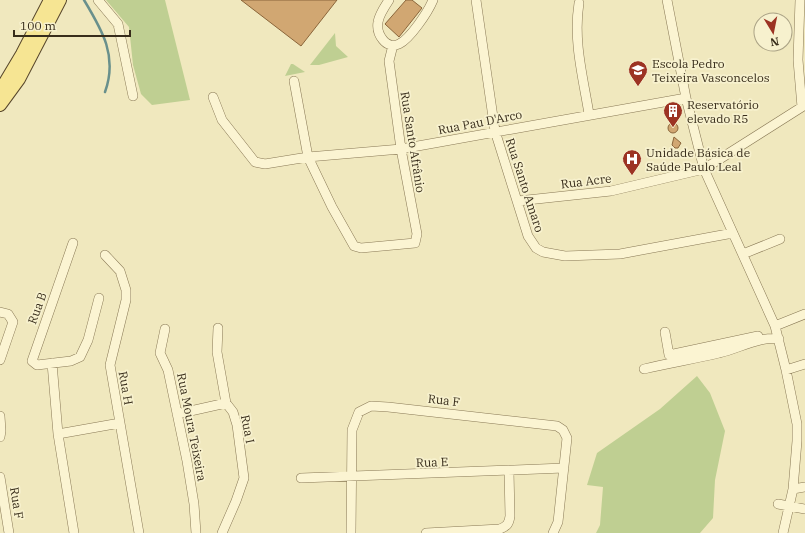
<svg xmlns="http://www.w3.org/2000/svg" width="805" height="533" font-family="'IBM Plex Serif',serif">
  <rect width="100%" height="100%" fill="#f0e8be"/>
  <path fill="#bfcf92" d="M106,0H165L190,100L152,105L141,94L133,65L129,27Z
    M335,33L336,46L348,57L319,65H310Z
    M291,64H293L305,72L285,76Z
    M697,376L710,393L725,431L715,480L713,518L700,533H596L600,525L603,487L587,485L597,453L660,409Z"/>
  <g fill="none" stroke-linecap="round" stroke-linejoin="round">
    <path stroke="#69908c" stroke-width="2.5" d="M84,0C102,30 118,56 105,92"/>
  </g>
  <path fill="#d1a772" stroke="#8a653a" d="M241,0H337L301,46Z
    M406,0H412L422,8L399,37L385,24Z
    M668 128a5 5 0 1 1 10 0a5 5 0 1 1-10 0Z
    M674,137L681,143L678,148H675L672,145Z"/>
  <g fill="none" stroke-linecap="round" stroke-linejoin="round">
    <defs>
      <path id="minor" d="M98,0L118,24L133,96
        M389,0C385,6 379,15 378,22C376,34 386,50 399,44C410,39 428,12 433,0
        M476,0L495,131L528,236L536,248L543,252L565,256L620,254L733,233
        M667,0L686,98L704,169L775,326L786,370L797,424V441L793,489L783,533
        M800,0L798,60L802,107
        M579,3C573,41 583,77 589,114
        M294,81L308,157L332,207L354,246L361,248L415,243L417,234L401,149L389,61L393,45
        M213,97L222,120L255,162L265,164L308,157L401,149L686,98
        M518,201L611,191L704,169L805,105
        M73,243L32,361L37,365L71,361L80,357L88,340L99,298
        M743,254L780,239
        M105,255L120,271L126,290V300L110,365L139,533
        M0,312L8,314L13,322L0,360
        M775,326L805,314
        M218,328L217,352L226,403L233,412L237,425L244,478L236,501L222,533
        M165,329L160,353L168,370L187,461L194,504L196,533
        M665,332L669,355L758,336
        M52,363L58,434L74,533
        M644,369C669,363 694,359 719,353C738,349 759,336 779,339
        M786,370L805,364
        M177,414L226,403
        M0,416L1,431L0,437
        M58,434L120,423
        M0,477L9,533
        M301,478L564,468
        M793,489L805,487
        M778,504L805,509
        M351,533L352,430L359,412L371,406L388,407L557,426L563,430L567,438L558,522L553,533
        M426,533L500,529C507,526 509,524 510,516L509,471"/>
      <path id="major" d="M0,91L22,54L50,0
        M0,105L19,79L60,0"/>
    </defs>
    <use href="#minor" stroke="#897956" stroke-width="10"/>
    <use href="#major" stroke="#57462b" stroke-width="14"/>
    <use href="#minor" stroke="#fbf4d2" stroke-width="9"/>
    <use href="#major" stroke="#f6e593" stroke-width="12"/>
  </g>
  <defs>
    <symbol id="school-pin" viewBox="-11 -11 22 30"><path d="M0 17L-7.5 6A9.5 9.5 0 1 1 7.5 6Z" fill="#9c3323" stroke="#f7f1ce"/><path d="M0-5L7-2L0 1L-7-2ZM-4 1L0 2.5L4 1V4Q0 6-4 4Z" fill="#fff"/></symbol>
    <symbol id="building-pin" viewBox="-11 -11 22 30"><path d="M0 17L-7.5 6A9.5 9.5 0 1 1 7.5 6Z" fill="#9c3323" stroke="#f7f1ce"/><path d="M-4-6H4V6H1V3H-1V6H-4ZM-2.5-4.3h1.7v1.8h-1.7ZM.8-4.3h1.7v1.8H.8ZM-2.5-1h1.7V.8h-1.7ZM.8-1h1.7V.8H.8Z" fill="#fff"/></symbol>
    <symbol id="hospital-pin" viewBox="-11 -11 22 30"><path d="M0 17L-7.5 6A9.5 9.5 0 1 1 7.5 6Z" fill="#9c3323" stroke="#f7f1ce"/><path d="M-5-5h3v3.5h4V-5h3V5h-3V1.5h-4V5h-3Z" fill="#fff"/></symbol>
  </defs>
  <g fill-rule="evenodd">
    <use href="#school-pin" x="627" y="59" width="22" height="30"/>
    <use href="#building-pin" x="662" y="100" width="22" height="30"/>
    <use href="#hospital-pin" x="621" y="148" width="22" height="30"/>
  </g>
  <g text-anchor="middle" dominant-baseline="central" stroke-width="3.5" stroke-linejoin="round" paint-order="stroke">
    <g font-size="12" fill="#382d1b" stroke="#f7f1ce" text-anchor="start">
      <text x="652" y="63">Escola Pedro<tspan x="652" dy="14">Teixeira Vasconcelos</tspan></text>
      <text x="687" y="104">Reservatório<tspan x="687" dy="14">elevado R5</tspan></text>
      <text x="646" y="152">Unidade Básica de<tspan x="646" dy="14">Saúde Paulo Leal</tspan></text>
    </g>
    <g font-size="12" fill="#382d1b" stroke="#f7f1ce">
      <text transform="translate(480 122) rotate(-11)">Rua Pau D'Arco</text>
      <text transform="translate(413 142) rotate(81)">Rua Santo Afrânio</text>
      <text transform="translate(586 181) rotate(-7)">Rua Acre</text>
      <text transform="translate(525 185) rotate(72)">Rua Santo Amaro</text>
      <text transform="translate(37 308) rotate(-70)">Rua B</text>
      <text transform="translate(126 388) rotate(80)">Rua H</text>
      <text transform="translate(444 400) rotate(6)">Rua F</text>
      <text transform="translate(192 427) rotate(79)">Rua Moura Teixeira</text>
      <text transform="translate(248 429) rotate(79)">Rua I</text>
      <text transform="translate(432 462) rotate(-2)">Rua E</text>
      <text transform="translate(17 503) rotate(81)">Rua F</text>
    </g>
  </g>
  <g transform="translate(773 32) rotate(170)"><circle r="19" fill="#f7f1ce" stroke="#aba386"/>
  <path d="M0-3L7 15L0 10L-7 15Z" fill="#9c3323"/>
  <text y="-6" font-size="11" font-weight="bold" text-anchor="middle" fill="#382d1b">N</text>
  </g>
  <path d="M14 30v6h116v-6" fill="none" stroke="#382d1b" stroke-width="2"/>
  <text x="20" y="30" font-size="12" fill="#382d1b" stroke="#f7f1ce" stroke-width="3" paint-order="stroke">100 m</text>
</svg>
